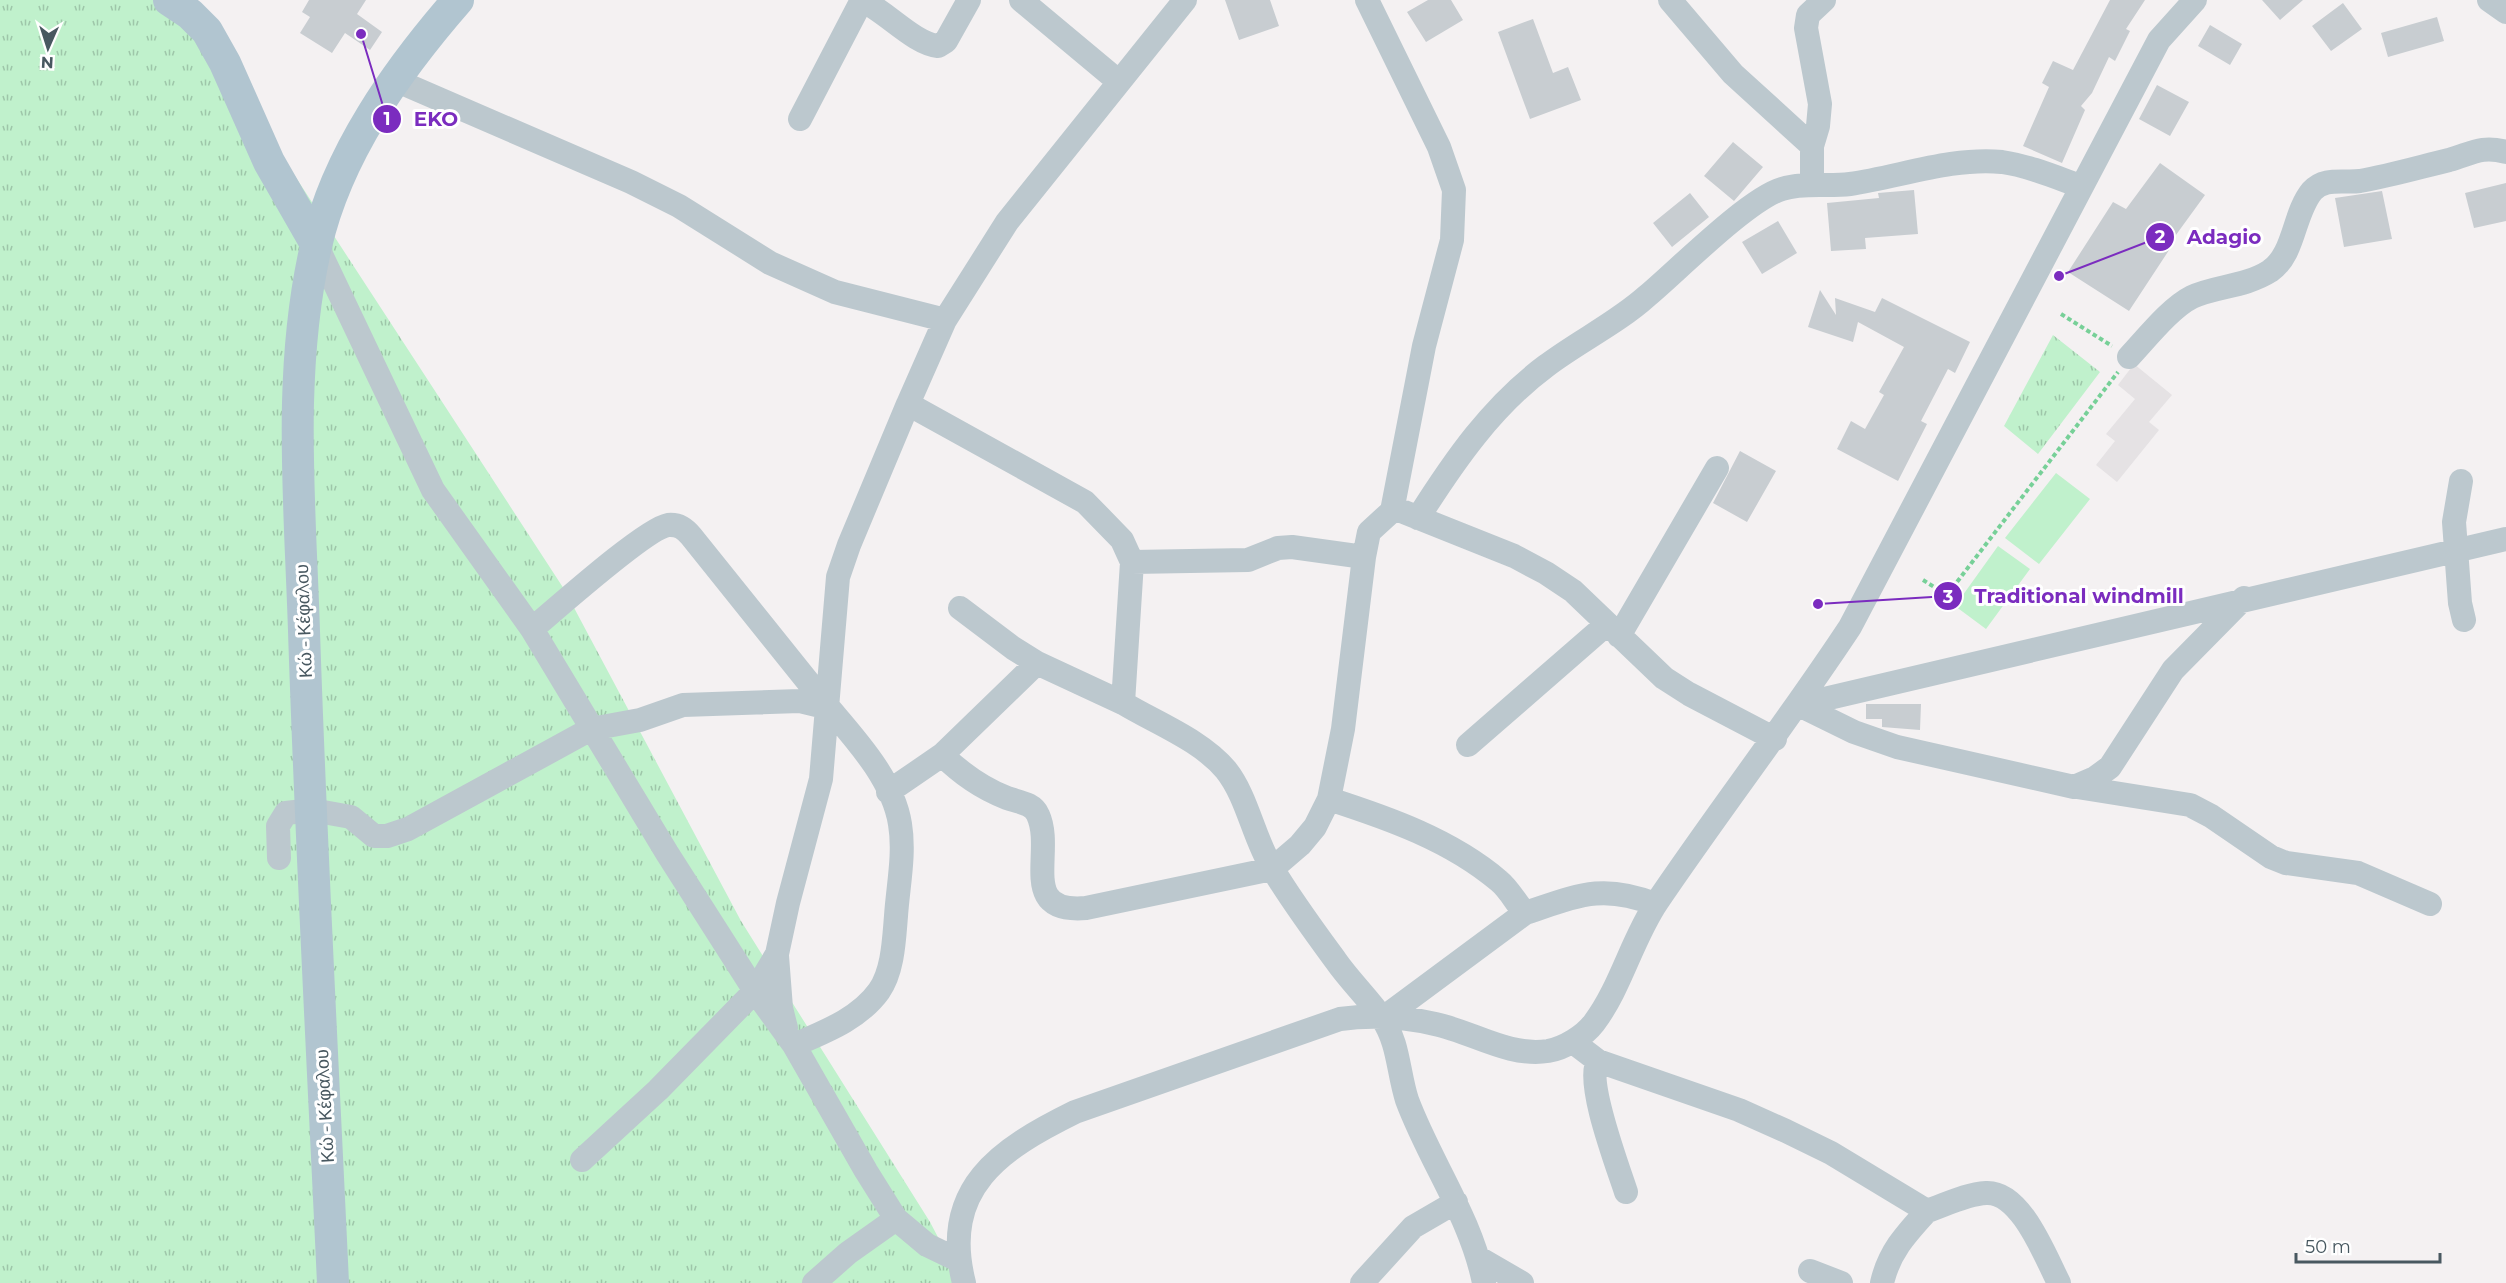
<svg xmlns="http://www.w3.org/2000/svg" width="2506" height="1283" font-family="Montserrat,sans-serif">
  <defs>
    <pattern id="park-tufts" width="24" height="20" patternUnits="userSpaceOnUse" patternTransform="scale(1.5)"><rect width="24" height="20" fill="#c0f1cc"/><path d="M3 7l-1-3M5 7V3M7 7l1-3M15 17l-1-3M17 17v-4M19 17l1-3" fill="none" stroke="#9ec6a9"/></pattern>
  </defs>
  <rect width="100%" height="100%" fill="#f4f1f2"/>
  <path fill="#e5e2e4" d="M2134,364L2172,395L2149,422L2159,430L2117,482L2096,465L2115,441L2106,434L2135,399L2118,385Z"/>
  <path fill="url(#park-tufts)" d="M0,0H185L291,170L564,589L741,921L930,1222L962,1283H0Z
    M2053,335L2100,372L2038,454L2004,426Z"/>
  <path fill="#c0f1cc" d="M2056,473L2090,499L2039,564L2005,538Z
    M1998,546L2030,569L1986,629L1955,606Z"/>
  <path fill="#c8cdd1" d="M309,0H366L357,14L382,32L370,50L345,33L332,53L300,33L310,17L302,12Z
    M1225,0H1270L1279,26L1239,40Z
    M1428,0H1451L1463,20L1426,42L1407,12Z
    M2110,0H2145L2126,29L2130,31L2115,61L2109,57L2092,93L2081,106L2085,110L2062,163L2023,146L2049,87L2042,83L2053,61L2073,70Z
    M2262,0H2303L2280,20Z
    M2343,3L2362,29L2331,51L2312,26Z
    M2437,17L2444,41L2388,57L2381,33Z
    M1533,19L1553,73L1568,67L1581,100L1530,119L1498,32Z
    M2210,25L2242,44L2230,65L2198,46Z
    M2157,85L2189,102L2170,136L2139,119Z
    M1733,142L1763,167L1734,201L1704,176Z
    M2160,163L2205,195L2173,239L2175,241L2129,311L2068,272L2113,202L2126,209Z
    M2506,183V221L2474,228L2465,193Z
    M1914,190L1918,234L1865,238L1866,249L1831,251L1827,203L1879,198L1878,193Z
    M2382,191L2392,239L2344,247L2335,198Z
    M1690,193L1709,217L1672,247L1653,223Z
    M1778,221L1797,253L1762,274L1742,242Z
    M1820,290L1836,315L1835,298L1875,312L1882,298L1970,342L1955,373L1948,369L1921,421L1927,424L1898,481L1837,449L1851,421L1865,429L1884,395L1879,392L1904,347L1858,322L1853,342L1808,327Z
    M1740,451L1776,471L1747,522L1713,503Z
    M1866,704H1921L1920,730L1882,727V719H1866Z"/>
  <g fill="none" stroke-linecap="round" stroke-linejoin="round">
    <path stroke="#77d098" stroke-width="4" stroke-dasharray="4.5 3" stroke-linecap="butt" d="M2061,314L2112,346
      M1923,580L1947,595L2118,372"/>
    <path stroke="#bcc8ce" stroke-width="24" d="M861,0C886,11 913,43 938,46L946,41L969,0
      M1021,0L1118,81
      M1185,0L1007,222L945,320L908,404L1085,502L1122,540L1132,562L1123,703C1156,723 1201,740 1226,770C1248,798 1253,837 1272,868C1291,900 1314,931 1336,961C1350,981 1368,998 1382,1018C1399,1043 1398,1072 1407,1100C1430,1162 1471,1217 1484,1283
      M1670,0L1733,74L1812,146
      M2489,0L2506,12
      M395,80L631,182L679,206L770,263L835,292L945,320
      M800,119L862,0
      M1812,184V146L1818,126L1820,104L1806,28L1808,15L1824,0
      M316,244L433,490L532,629L667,853L755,991L794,1045L866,1171L896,1219L927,1245L958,1260
      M2129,357C2146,339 2170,308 2192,297C2215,286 2245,287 2270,271C2295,254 2293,214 2312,191C2324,177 2343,183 2360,181C2389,176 2420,167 2449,160C2471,154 2481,145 2506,152
      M2461,481L2454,522L2460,603L2464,620
      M1404,512L1514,556L1546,573L1573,591L1664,678L1689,694L1775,739
      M1418,518C1454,461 1492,406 1546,366C1579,341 1617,323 1647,296C1677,271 1748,199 1782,189C1804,182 1827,187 1850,184C1899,177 1952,157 2002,162C2029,166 2055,177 2080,186
      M1132,562L1248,560L1278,548L1292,547L1364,557L1369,532L1392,511L1424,346L1452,240L1454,190L1439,147L1367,0
      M960,608L1013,648L1037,663
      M1619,636L1717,468
      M1799,705L2506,539
      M1799,705L1854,732L1897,747L2074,787L2095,778L2110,767L2173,670L2244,598
      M1468,745L1607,624
      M942,755L1037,663L1123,703
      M2077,787L2190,805L2211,816L2271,857L2286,863L2358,873L2430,904
      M888,792L942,755C962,774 981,788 1007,798C1018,802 1033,803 1038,815C1055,852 1017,914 1086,908L1272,869L1300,845L1315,827L1329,799L1343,729L1364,557
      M1329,799C1388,818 1451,840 1499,881C1509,889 1516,903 1525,913C1577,896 1601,883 1655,904
      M279,858L278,826L286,813L312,810L351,817L374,836H387L408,829L591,729L640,720L683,705L800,701L829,708L691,536C685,529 679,524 668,525C645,529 555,610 532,629
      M777,956L781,1008L786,1028
      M1382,1019L1525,913
      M1573,1042L1598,1061L1739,1110L1786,1131L1831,1153L1927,1211C1945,1205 1966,1194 1986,1193C2021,1191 2045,1256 2059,1283
      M794,1045C824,1032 859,1019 879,991C893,971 894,940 896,916C898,886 905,854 900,824C893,780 857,741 829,708
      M1598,1061C1585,1081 1618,1167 1626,1192
      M582,1160L658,1090L755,991L777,954L788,903L821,779L838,577L849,545L908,404
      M1479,1258L1522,1283
      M1810,1271L1841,1283
      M814,1283L848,1253L896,1219
      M964,1283C940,1188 1000,1149 1075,1112L1340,1019C1370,1015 1405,1017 1435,1024C1473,1032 1508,1057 1548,1051C1565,1048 1584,1036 1594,1023C1621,987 1632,939 1657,902C1720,809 1788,721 1850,627L2159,40L2195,0
      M1362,1283L1413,1227L1456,1202
      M1882,1283C1889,1252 1906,1234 1927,1211"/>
    <path stroke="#b1c5d0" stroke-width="32" d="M169,0L190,14L207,31L225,63L269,162L316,244
      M333,1283C323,1066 311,848 304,631C300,503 287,372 316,246C337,154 397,70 458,0"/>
  </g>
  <g text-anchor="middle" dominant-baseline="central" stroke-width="6" stroke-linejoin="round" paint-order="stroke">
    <g font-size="18" fill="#485860" stroke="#fff">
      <text transform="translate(304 621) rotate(-92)">Κώ - Κέφαλου</text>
      <text transform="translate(325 1106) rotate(-93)">Κώ - Κέφαλου</text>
    </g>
  </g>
  <path fill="none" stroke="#7b2cbf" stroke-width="2" d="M361 34L387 119M2059 276L2160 237M1818 604L1948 596"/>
  <g fill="#7b2cbf" stroke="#fff" stroke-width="2">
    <circle cx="361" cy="34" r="6"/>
    <circle cx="2059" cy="276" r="6"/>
    <circle cx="1818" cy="604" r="6"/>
    <circle cx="387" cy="119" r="15"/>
    <circle cx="2160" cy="237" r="15"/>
    <circle cx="1948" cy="596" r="15"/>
  </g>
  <g font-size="18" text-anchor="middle" font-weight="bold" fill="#fff">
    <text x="387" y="125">1</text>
    <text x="2160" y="243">2</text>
    <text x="1948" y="603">3</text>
  </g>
  <g font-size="20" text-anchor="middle" font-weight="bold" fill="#7b2cbf" stroke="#fff" stroke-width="6" stroke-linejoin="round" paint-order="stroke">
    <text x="436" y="126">EKO</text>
    <text x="2224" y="244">Adagio</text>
    <text x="2079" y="603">Traditional windmill</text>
  </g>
  <g transform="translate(48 48) rotate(183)" stroke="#ffffff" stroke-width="4.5" paint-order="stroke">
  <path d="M0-4.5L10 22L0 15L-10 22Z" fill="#485860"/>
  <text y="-9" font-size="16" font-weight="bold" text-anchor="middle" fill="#485860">N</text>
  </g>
  <path d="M2296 1253v9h144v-9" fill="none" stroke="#485860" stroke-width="3"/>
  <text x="2305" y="1253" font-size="18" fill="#485860" stroke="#ffffff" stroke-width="4.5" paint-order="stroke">50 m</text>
</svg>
